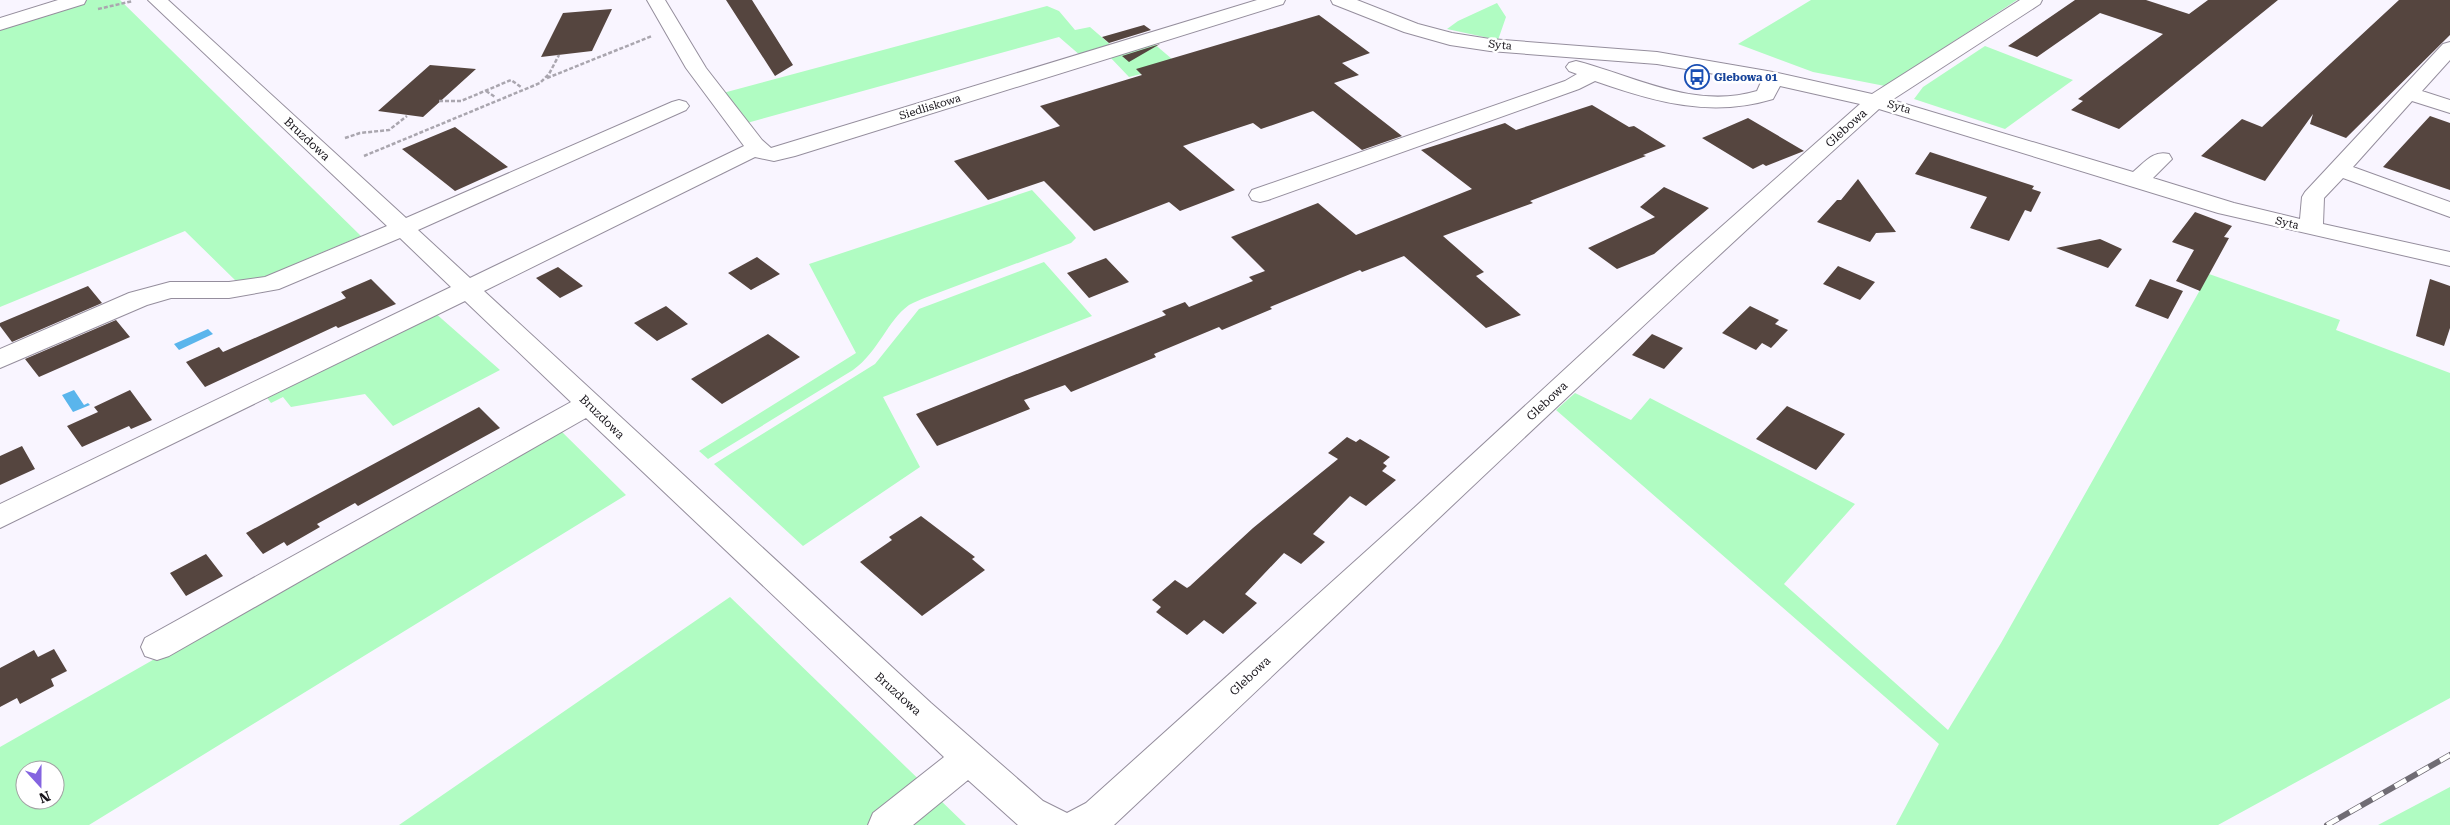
<svg xmlns="http://www.w3.org/2000/svg" width="2450" height="825" font-family="'Roboto Serif',serif">
  <rect width="100%" height="100%" fill="#f9f5ff"/>
  <path fill="#b0fcc2" fill-rule="evenodd" d="M87,0H120L361,236L262,278L237,282L185,231L0,307V27Z
    M1811,0H2017L1885,86L1813,72L1738,44Z
    M1497,3L1506,17L1498,40L1447,29L1458,21Z
    M1047,6L1059,11L1075,30L1090,27L1112,46L1081,56L1059,37L747,123L723,93Z
    M1152,42L1179,65L1129,77L1109,56Z
    M1985,46L2073,80L2005,129L1914,99L1923,87Z
    M1032,190L1073,234L1076,238L1071,243L927,297C921,299 915,302 909,305C887,321 879,351 853,370L708,459L699,451L856,353L809,264Z
    M1044,262L1092,316L883,397L920,467L803,546L714,464L875,364L919,309Z
    M2209,274L2340,320L2336,330L2450,373V698L2218,825H1896L1939,744L1556,410L1575,393L1631,420L1650,398L1855,504L1784,584L1948,730L2001,643Z
    M434,312L500,370L393,426L365,394L291,407L283,397L271,403L265,395Z
    M559,429L626,495L89,825H0V747ZM25,770H55V800H25Z
    M730,597L966,825H399Z
    M2450,787V825H2378Z"/>
  <path fill="#5ab5ec" d="M208,329L213,334L179,350L174,344Z
    M74,390L84,405L88,403L90,405L73,412L62,395Z"/>
  <path fill="#55453f" d="M726,0H752L793,65L775,76Z
    M2075,0H2146L2189,14L2208,0H2278L2119,129L2071,110L2083,101L2078,99L2163,34L2100,13L2037,57L2008,46Z
    M2399,0H2450V35L2346,138L2310,124L2313,114L2265,181L2201,156L2242,119L2262,127Z
    M612,9L592,51L541,57L563,13Z
    M1319,15L1370,53L1342,63L1359,75L1334,83L1402,136L1362,150L1313,111L1261,129L1253,123L1183,146L1235,190L1180,211L1169,202L1094,231L1044,181L988,200L954,161L1060,126L1040,106L1142,75L1136,69Z
    M1144,25L1151,30L1109,43L1102,37Z
    M1160,44L1129,62L1122,56Z
    M430,65L476,69L423,117L378,111Z
    M1592,105L1629,127L1634,126L1666,146L1643,155L1646,156L1530,201L1533,203L1443,236L1484,272L1476,276L1521,315L1486,328L1404,256L1362,272L1360,270L1270,307L1272,309L1222,330L1219,327L1154,354L1156,357L1071,392L1065,385L1024,400L1030,409L937,446L916,414L1166,315L1162,311L1185,302L1189,307L1253,281L1249,277L1265,271L1231,237L1318,203L1356,235L1472,189L1421,150L1505,123L1516,130Z
    M2430,116L2450,123V190L2383,167Z
    M1748,118L1804,151L1766,166L1763,164L1753,169L1702,138Z
    M455,127L508,167L455,191L402,149Z
    M1930,152L2034,186L2032,189L2041,192L2031,212L2025,210L2009,241L1970,228L1987,197L1915,174Z
    M1858,179L1896,232L1876,233L1870,242L1817,222L1837,200H1841Z
    M1664,187L1709,208L1654,254L1617,269L1588,248L1655,217L1640,207Z
    M2195,212L2232,226L2224,237L2229,238L2200,291L2176,281L2194,250L2172,242Z
    M2100,239L2122,249L2108,268L2056,248Z
    M757,257L780,274L751,290L728,273Z
    M1106,258L1129,282L1089,298L1067,273Z
    M1838,266L1875,282L1860,300L1823,284Z
    M558,267L583,286L560,298L536,278Z
    M371,279L396,304L338,328L336,326L205,387L186,362L219,347L223,352L346,298L341,292Z
    M2150,279L2183,291L2168,319L2135,306Z
    M2430,279L2450,286V328L2444,346L2416,336Z
    M88,286L102,303L12,342L0,326V323Z
    M666,306L688,324L657,341L634,323Z
    M1750,306L1779,320L1775,324L1788,330L1771,348L1762,343L1756,350L1722,333Z
    M116,320L130,337L39,377L25,359Z
    M768,334L800,357L722,404L691,379Z
    M1652,334L1683,348L1664,369L1632,355Z
    M130,390L152,420L131,429L129,426L82,447L67,426L98,412L94,407Z
    M1787,406L1845,434L1816,470L1756,439Z
    M479,407L500,428L358,506L355,503L317,524L320,527L287,546L284,542L263,554L246,533Z
    M1347,437L1356,442L1360,439L1390,457L1383,463L1387,466L1382,471L1396,480L1366,506L1350,496L1313,534L1325,542L1301,564L1284,553L1245,594L1257,603L1223,634L1204,620L1187,635L1156,612L1161,607L1152,600L1175,580L1187,588L1190,586L1253,528L1338,459L1328,453Z
    M22,446L35,469L0,485V456Z
    M921,516L975,557L972,559L985,570L922,616L860,562L892,540L889,537Z
    M206,554L223,576L186,596L170,573Z
    M54,649L67,671L51,679L54,686L20,704L17,698L0,707V668L34,650L38,657Z"/>
  <g fill="none" stroke-linecap="round" stroke-linejoin="round">
    <defs>
      <path id="minor" d="M58,0H86L84,4L0,30V18Z
        M148,0H168L406,218L672,102L679,100L686,102L689,106L686,110L418,230L470,278L744,146L686,68L647,0H665L706,68L762,140L771,148L1257,0H1285L1283,4L795,156L774,161L755,157L484,291L931,703L1043,801L1067,813L1086,803L1414,508L1678,265L1860,104L1780,86L1773,99C1711,118 1655,102 1595,81L1579,89L1268,200L1260,202L1252,200L1249,195L1252,190L1565,81L1577,74L1569,71L1566,67L1569,63L1576,61C1635,76 1694,110 1757,91L1761,82L1657,64L1490,51L1450,45L1404,32L1333,4L1331,0H1357L1418,24L1452,33L1490,39L1657,52L1773,72L1872,94L2020,0H2042L2040,4L1892,100L2133,172C2145,162 2153,150 2169,154L2172,159L2153,178L2234,203L2300,219L2302,197L2305,192L2443,44L2450,42V60L2422,91L2450,100V113L2412,101L2353,167L2450,202V217L2343,178L2324,198L2323,224L2450,252V266L2218,213L1879,109C1620,343 1369,586 1114,825H1018L968,780L913,825H868L873,813L944,757L586,418L169,656L157,660L145,656L141,647L145,638L571,402L465,301L0,528V504L451,287L400,238L279,289L229,298H171L147,305L0,368V349L129,293L170,282H229L265,277L387,226Z"/>
    </defs>
    <use href="#minor" stroke="#958e9d" stroke-width="2"/>
    <path stroke="#aaa6af" stroke-width="2.5" stroke-dasharray="4 2" stroke-linecap="butt" d="M98,9L133,1
      M547,78L652,36
      M486,91L495,97
      M439,101H461L511,80L521,87
      M345,138L360,133L389,130L407,116
      M364,156L540,83L549,74L559,55"/>
    <use href="#minor" fill="#fff" fill-rule="evenodd"/>
    <defs>
      <path id="rail" d="M2327,825L2450,755"/>
    </defs>
    <use href="#rail" stroke="#706c74" stroke-width="6"/>
    <use href="#rail" stroke="#fff" stroke-width="4.5" stroke-dasharray="13" stroke-linecap="butt"/>
  </g>
  <defs>
    <symbol id="bus-ring" viewBox="-11 -11 22 22"><circle r="9.5" fill="#fff" stroke="#1a4fb4" stroke-width="1.5"/><path d="M-5-6H5V4H4V6H2V4H-2V6H-4V4H-5ZM-3.5-4V0h7V-4ZM-3.5 1.2v1.5H-2V1.2ZM2 1.2v1.5H3.5V1.2Z" fill="#1a4fb4"/></symbol>
  </defs>
  <g fill-rule="evenodd">
    <use href="#bus-ring" x="1683" y="63" width="28" height="28"/>
  </g>
  <g text-anchor="middle" dominant-baseline="central" stroke-width="5" stroke-linejoin="round" paint-order="stroke">
    <g font-size="11" fill="#17141a" stroke="#fff">
      <text transform="translate(1500 45) rotate(6)">Syta</text>
      <text transform="translate(930 107) rotate(-17)">Siedliskowa</text>
      <text transform="translate(1899 107) rotate(16)">Syta</text>
      <text transform="translate(2287 223) rotate(13)">Syta</text>
    </g>
    <g font-size="11" font-weight="bold" fill="#164399" stroke="#fff" text-anchor="start">
      <text x="1714" y="77">Glebowa 01</text>
    </g>
    <g font-size="12" fill="#17141a" stroke="#fff">
      <text transform="translate(1846 128) rotate(-42)">Glebowa</text>
      <text transform="translate(307 139) rotate(43)">Bruzdowa</text>
      <text transform="translate(1547 401) rotate(-43)">Glebowa</text>
      <text transform="translate(602 417) rotate(44)">Bruzdowa</text>
      <text transform="translate(1250 676) rotate(-43)">Glebowa</text>
      <text transform="translate(898 694) rotate(42)">Bruzdowa</text>
    </g>
  </g>
  <g transform="translate(40 785) rotate(159)"><circle r="24" fill="#ffffff" stroke="#a2a1a3"/>
  <path d="M0-4L9 19L0 12L-9 19Z" fill="#8464e0"/>
  <text y="-8" font-size="14" font-weight="bold" text-anchor="middle" fill="#17141a">N</text>
  </g>
</svg>
